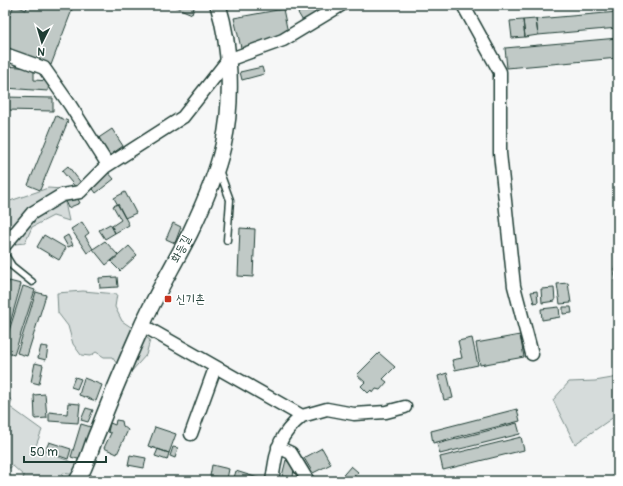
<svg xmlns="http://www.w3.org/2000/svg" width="623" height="486" font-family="Pangolin,'Poor Story',sans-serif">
  <rect width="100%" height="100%" fill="#f6f7f7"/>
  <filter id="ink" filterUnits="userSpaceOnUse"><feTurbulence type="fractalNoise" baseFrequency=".025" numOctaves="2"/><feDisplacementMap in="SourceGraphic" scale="8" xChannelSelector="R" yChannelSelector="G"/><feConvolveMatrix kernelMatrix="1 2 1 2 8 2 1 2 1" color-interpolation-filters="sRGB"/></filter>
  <g filter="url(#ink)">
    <path fill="#d6dcdb" stroke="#7a8c88" d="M48,188L62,189L69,221L53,216L32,227L25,243L5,245V206L10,201Z
      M83,291L117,294L115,307L122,321L150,340L146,355L130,373L117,364L112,357H104L96,352L90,356L81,355L73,344L68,326L58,313L57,293Z
      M618,377V414L575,444L553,400L569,382L595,381Z
      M5,397L12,400L10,407L42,430L35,448L82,466L76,475L63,473L61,481H22L24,476L13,466L5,470Z"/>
    <path fill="#c0c9c6" stroke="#1f3d34" d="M14,5L26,10L28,5H68L67,8L72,10L51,65L5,47V28Z
      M171,5H195L192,14Z
      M297,5H335L304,23L294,6Z
      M283,9L288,33L242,52L234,18Z
      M618,12V28L538,35L536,19Z
      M536,19L538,35L525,37L523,20Z
      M523,20L525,37L512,38L510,21Z
      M618,38V58L507,68L505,48Z
      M5,66L34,68V80L49,81L48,91L5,88Z
      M262,67L264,74L242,80L240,72Z
      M5,97L53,98V111L5,110Z
      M56,116L68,121L40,190L28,185Z
      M112,129L123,146L109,156L97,139Z
      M68,166L82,184L77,189L62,171Z
      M108,172L114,179L96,193L91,186Z
      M125,192L136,213L125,218L114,198Z
      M76,195L80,203L68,208L65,201Z
      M118,204L129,225L115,233L112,226L121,220L113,206Z
      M82,222L89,233L85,236L93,249L87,253L71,229Z
      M173,223L181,227L175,243L166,239Z
      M110,224L115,233L105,239L99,230Z
      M240,228L255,229L253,277L238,276Z
      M44,235L66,248L59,260L37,247Z
      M68,235L73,245L68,247L63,238Z
      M105,241L118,255L106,265L93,249Z
      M129,246L137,255L120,271L111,262Z
      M614,268H618V289H616Z
      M117,277L118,287L100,288L99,278Z
      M9,281L21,284L5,341V294Z
      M568,283L571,303L560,304L557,284Z
      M23,286L35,290L14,355L5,352V344Z
      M554,288L555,301L542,303L541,289Z
      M537,291L538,302L534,303L531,292Z
      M36,292L46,295L27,356L17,353Z
      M559,307L560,317L542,320L541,309Z
      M563,307H571L572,313L563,314Z
      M520,335L524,357L480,365L476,343Z
      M472,338L478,365L455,370L452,360L462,358L458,341Z
      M41,346L48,347L46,360L38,358Z
      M379,353L395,367L383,379L387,382L380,390L376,389L373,393L371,390L368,393L361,386L365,382L357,375Z
      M35,363L43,365L39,384L31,382Z
      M447,373L453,398L444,400L438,376Z
      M75,377L81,379L77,389L71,387Z
      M84,378L102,385L96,401L79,395Z
      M45,394L47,418L35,419L34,395Z
      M68,403L80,404L78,423L49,421V412L67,414Z
      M86,408L93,410L88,422L81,420Z
      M517,409L520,421L433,443L431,431Z
      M116,420L122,421L123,426L128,430L117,454L104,448L111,433L108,432L110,423L115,425Z
      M517,423L520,434L440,454L437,444Z
      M81,424L91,427L81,460L71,457Z
      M155,427L176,434L169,453L148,446Z
      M521,437L524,450L443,470L440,457Z
      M49,442L71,449L68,459L45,451Z
      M173,447L178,448L175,458L170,456Z
      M322,448L331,464L313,473L304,458Z
      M158,449L169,453L167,460L155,456Z
      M130,455L146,458L144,468L128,465Z
      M286,460L294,467L293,478L282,476Z
      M212,465L229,469L227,479L210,476Z
      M351,466L358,472L350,481H338Z
      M236,471L261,479V481H233Z"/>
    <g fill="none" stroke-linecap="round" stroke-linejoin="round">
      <defs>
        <path id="service" d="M219,170L230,200L227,240
          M5,255L12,266L32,282"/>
        <path id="minor" d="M463,5L500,72V153L514,286L532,354
          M5,54L44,68L70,105L108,165
          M5,245L32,213L62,195L80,192L105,167L183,117L228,60L283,40L341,5
          M142,325L302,416C276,438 277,450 272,481
          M302,416L327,409L354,414L386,412L405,407
          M191,434L215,368
          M278,447L291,453L308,481"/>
        <path id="tertiary" d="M77,481C88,463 90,449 98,431C111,396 126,362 141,328C155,295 174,265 190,233C202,208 217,173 223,146C233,103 231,47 218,5"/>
      </defs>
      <use href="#service" stroke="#1f3d34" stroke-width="9"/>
      <use href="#minor" stroke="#1f3d34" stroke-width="15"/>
      <use href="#tertiary" stroke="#1f3d34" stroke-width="18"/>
      <use href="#service" stroke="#fff" stroke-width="6"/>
      <use href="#minor" stroke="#fff" stroke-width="12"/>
      <use href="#tertiary" stroke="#fff" stroke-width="15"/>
    </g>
  </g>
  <rect fill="#c8321e" stroke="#fff" stroke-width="1.5" x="164" y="295" width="8" height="8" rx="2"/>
  <g text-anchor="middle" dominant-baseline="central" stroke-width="3" stroke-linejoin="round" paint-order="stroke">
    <g font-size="12" fill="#1f3d34" stroke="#fff">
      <text transform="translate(181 249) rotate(-63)">화등길</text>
    </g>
    <g font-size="12" fill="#1f3d34" stroke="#fff" text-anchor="start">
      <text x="176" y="299">신기촌</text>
    </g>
  </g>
  <rect width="623" height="486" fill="none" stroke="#fff" stroke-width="20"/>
  <rect x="10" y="10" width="603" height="466" fill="none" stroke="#1f3d34" stroke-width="1.5" filter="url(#ink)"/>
  <g transform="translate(42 42) rotate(185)" stroke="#ffffff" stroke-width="3" paint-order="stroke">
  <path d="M0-3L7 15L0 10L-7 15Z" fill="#1f3d34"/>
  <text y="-6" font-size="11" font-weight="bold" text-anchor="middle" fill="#1f3d34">N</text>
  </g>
  <path d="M24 456v6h82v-6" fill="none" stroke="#1f3d34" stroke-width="2"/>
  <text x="30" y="456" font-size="12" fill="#1f3d34" stroke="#ffffff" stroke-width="3" paint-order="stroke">50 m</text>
</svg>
